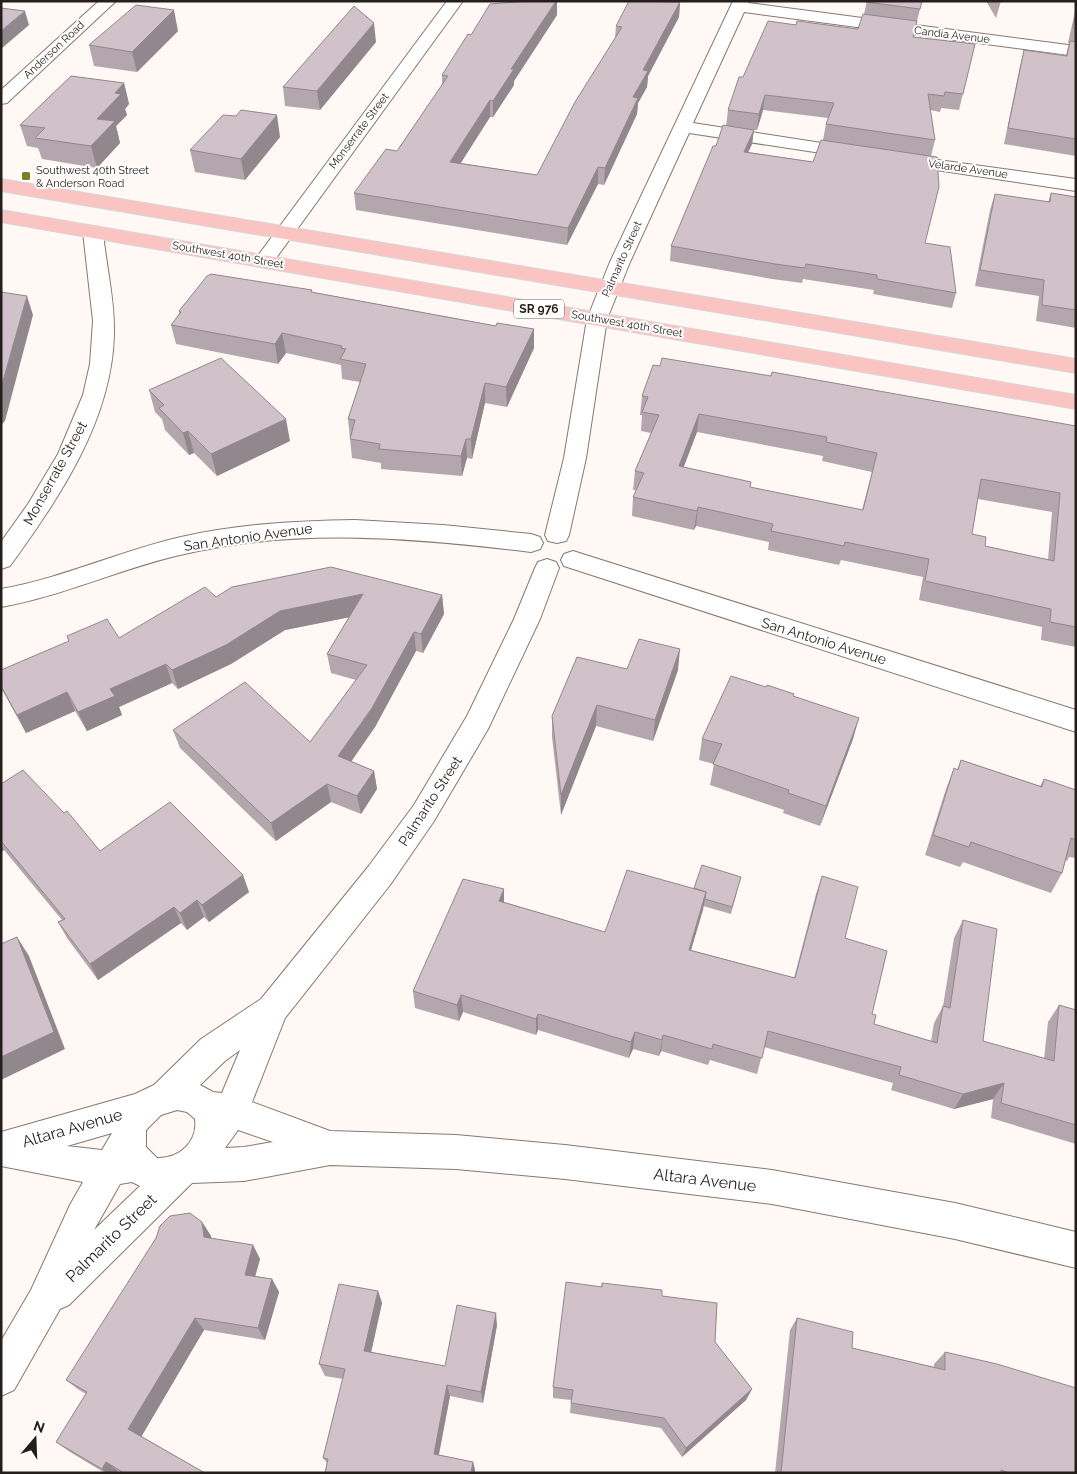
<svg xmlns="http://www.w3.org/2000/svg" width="1077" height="1474" font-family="Raleway,sans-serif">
  <rect width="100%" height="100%" fill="#fff8f4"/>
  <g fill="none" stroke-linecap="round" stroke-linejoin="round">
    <defs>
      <path id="minor" d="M447,1H463L271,265L264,267L257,265L254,261L257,257Z
        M733,1H749L748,3L1076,46V56L744,12L693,123L854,148L860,149L863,153L860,157L854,158L689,133L630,262L607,319L586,458L569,535L566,541L557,543L548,541L545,535L564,458L587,319L610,262Z
        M902,155L1076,179V191L896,164L893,160L896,156Z
        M93,226L100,228L103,232C106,266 115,300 114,334C112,421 59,498 10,566L1,569V542L28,504L58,454L83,395L90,364L93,321L83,232L86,228Z
        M355,520L443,525L531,534L540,537L543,543L540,549L531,552C414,538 295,527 180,555C119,569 63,596 1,607V589C63,578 120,551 181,537C238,524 296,521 355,520Z
        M573,551L1076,710V732L564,566L561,560L564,554Z
        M547,559L556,562L559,568L540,619L488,729L434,821L390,885L285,1018L252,1102L330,1131L456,1135L565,1145L772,1170L955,1203L1076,1232V1268L955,1239L772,1204L565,1179L456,1169L330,1165L244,1181L192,1183L69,1305L60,1309L14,1390L1,1396V1341L31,1290L70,1205L83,1182L1,1166V1132L135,1094L154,1085L201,1039L261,999L368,867L414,805L467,716L514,619L535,568L538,562ZM240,1050L222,1093L213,1092L200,1085L225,1061ZM177,1110L187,1112L195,1119C198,1142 179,1159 157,1158L146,1147V1130L161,1115ZM238,1130L273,1142L244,1147L225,1148ZM112,1133L102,1150L67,1146ZM132,1182L140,1186L94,1230L120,1184Z"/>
      <path id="tertiary" d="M99,1H116L7,103L1,104V90Z"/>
      <path id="primary" d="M1,179L1076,359V373L1,191Z
        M1,210L1076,395V409L1,222Z"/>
    </defs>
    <use href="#minor" stroke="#877970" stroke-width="2"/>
    <use href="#tertiary" stroke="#877970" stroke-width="2"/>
    <use href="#primary" stroke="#d8d7d6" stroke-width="2"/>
    <use href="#minor" fill="#fff" fill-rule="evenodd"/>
    <use href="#tertiary" fill="#fff" fill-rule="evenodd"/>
    <use href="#primary" fill="#f9c4c2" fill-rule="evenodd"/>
  </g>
  <path fill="#b4a6ad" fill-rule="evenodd" d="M867,1H922L913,37L975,44L959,110L941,108L940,112L930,110L935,140L931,156L925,243L956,293L952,308L873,294L874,290L803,279L802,283L772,279L670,261L671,246L726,126L728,110L743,77L796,25L858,29L864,14ZM763,110L828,118L826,124L823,140L813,162L748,152L752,144L754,130H757Z
    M986,1H1001L996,18Z
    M680,2L679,17L648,76L647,87L638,103L637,114L604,185L598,184L567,245L356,210L354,193L397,151L442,85V75L471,35L557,15L514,81V85L493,117H490L461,163L537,175L615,38L616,26Z
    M1076,7V156L1004,144L1020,66L1024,50L1066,55L1069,43H1068Z
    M178,31L137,72L94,66L89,45Z
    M376,42L320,110L285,106L283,87Z
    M124,83L129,104L125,109L127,115L116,126L120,143L97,168L42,159L38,148L27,146L20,125Z
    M280,137L245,180L195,172L190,150Z
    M1051,193L1076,197V328L1036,321L1039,296L975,286L990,210L995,194L1048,202Z
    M312,292L496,326L534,329V348L507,407L485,403L472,459L467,458L462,476L381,469V463L352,458L348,419L360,382L342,379L341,365L286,353L278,364L176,344L171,325L179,314V311Z
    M149,390L290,441L217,476L194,453L189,455L165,430L162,419L155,412Z
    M642,396L1076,426V647L1041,640L1042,627L919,600L923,577L841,560L839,565L768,550L769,542L696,526L694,530L632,516L633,497L636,490H633L635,471L651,433L641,431L642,415H640ZM697,432L823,456L822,461L872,472L862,510L750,487L683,467ZM978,499L1052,512L1048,560L985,546L972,534Z
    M442,595L444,614L423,653L416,651L375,727L351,761L374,771L377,789L361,814L331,802L276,841L180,748L173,730L310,742L356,680L331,673L327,654L349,617L285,630L231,664L178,689L172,683L119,707L122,715L87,731L75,711L26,733L1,688V670L119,638L216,597Z
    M627,669L678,670L653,741L596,726L561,815L552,737V716Z
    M793,696L853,739L820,826L783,813L784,810L710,785L714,764L699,760L702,739Z
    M961,760L1040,786L1044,779L1076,790V858L1069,857L1067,861L1066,860L1062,873L1051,893L963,862L960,867L925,855L946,789L954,768L957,770Z
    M1,784L100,851L249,892L209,922L204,917L187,930L181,923L98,980L67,938L58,922L62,920L4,850L2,851L1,850Z
    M822,876L872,1014L874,1024L931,1041L934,1023L943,1006L954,938L963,920L983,1041L1044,1059L1048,1022L1059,1005L1076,1010V1144L991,1118L993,1099L954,1109L891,1090L893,1083L764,1047L757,1074L710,1060L708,1065L661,1051L659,1056L633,1049L629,1058L538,1030L536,1035L463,1012L459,1021L415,1008L413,991L504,902L605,932L694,888L741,877L731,914L703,906L691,950L794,978L816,894Z
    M202,1222L211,1236V1238L253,1245L260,1259L255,1276L272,1279L279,1292L265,1340L204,1330L141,1436L205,1473H122L118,1471L117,1473H105L70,1452L56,1442L86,1394L79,1390L66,1380Z
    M602,1283L662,1296L715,1342L752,1389L746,1400L682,1457L661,1428L570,1413L571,1400L553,1398V1387L601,1287Z
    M378,1291L382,1303L371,1352L445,1366L497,1325L483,1403L450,1396L439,1455L473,1462L475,1470V1473H325L327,1463L323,1458L343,1379L325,1376L319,1364Z
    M797,1318L852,1348L934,1367V1364L945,1352L1076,1473H775L790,1330Z"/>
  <path fill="#92878d" d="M556,1H557V15L514,81V85L493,117V101L511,69Z
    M680,2L679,17L648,76L647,87L638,103L637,114L604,185L605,168L633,97L643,70Z
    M174,10L178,31L137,72L132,52Z
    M25,11L29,25L1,49V31Z
    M374,23L376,42L320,110L317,91Z
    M124,83L129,104L125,109L127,115L116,126L120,143L97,168L91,146L97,119L115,93Z
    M765,95L763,110L757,130L759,114Z
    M490,100V117L451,178L450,162Z
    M277,115L280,137L245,180L241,159Z
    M754,130L752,144L742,166L744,152Z
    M598,167V184L567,245L568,228Z
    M27,296L33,315L5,421L1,425V388Z
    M534,329V348L507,407L506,387Z
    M282,333L286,353L278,364L275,344Z
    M485,383V403L472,459L471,439Z
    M699,414L697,432L677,485L679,466Z
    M286,419L290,441L217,476L211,454Z
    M188,431L194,453L189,455L183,433Z
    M466,439L467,458L462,476L461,456Z
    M698,507L696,526L694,530L697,511Z
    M363,594L366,614L285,630L231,664L178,689L172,670L280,611Z
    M442,595L444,614L423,653L421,634Z
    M414,632L416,651L375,727L342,775L338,756Z
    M680,649L678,670L653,741L655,720Z
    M166,664L172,683L119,707L122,715L87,731L78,712L110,689Z
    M67,692L75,711L26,733L17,715Z
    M597,705L596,726L561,815V795Z
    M859,718L853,739L820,826L826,806Z
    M374,771L377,789L361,814L357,796Z
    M327,784L331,802L276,841L271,823Z
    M1,845L4,850L2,851L1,850Z
    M243,875L249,892L209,922L202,905Z
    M504,889V907L499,901Z
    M706,892L703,910L686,967L689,950Z
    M197,900L204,917L187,930L180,913Z
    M174,907L181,923L98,980L90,964Z
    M17,937L29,956L65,1049L1,1080V1057Z
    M461,995L463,1012L459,1021L457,1005Z
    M538,1014V1030L536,1035V1019Z
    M635,1032L633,1049L629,1058L631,1042Z
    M663,1035L661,1051L659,1056L662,1040Z
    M1004,1083L993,1099L954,1109L963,1094Z
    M202,1222L211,1236L213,1251L204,1237Z
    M253,1245L260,1259L252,1288L245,1275Z
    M272,1279L279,1292L265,1340L258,1328Z
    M378,1291L382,1303L369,1362L364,1351Z
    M496,1313L497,1325L483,1403L481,1392Z
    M195,1318L204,1330L140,1439L128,1429Z
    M447,1385L450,1396L437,1463L434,1454Z
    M752,1389L746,1400L682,1457L686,1448Z
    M106,1462L118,1471L117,1473H106L102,1469Z
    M473,1462L475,1470V1473H471Z"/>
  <path fill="#d1c1c9" stroke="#92878d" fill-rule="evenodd" d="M529,1H556L511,69H514L493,101L490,100L450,162L537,175L575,102L622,27L616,26L629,1L680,2L643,70L648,71L633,97L638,98L605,168L598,167L568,228L354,193L386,149L397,151L448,76L442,75L468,34L471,35L490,4Z
    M867,1H922L920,9L866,2Z
    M136,5L174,10L132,52L89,45Z
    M354,6L374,23L317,91L283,87Z
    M1,8L25,11L1,31Z
    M1076,13V29L1073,28Z
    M863,14L917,21L913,37L975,44L963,94L945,92L944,96L928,94L935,140L826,124L834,103L765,95L759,114L728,110L739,77H743L768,21L796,25L797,21L858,29Z
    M1070,41L1076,42V139L1008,128L1024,50L1067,56Z
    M71,76L124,83L115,93L121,94L97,119L115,121L91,146L35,138L45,128L20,125Z
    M241,110L277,115L241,159L190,150L223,115L236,116Z
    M723,125L754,130L744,152L813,162L821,140L937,157L939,187L925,243L950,247L956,293L877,279V275L806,264L805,268L775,264L671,246L713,146H716Z
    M1051,193L1076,197V310L1042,305L1044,280L980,270L995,194L1050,202Z
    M211,274L312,290L311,292L496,326L497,323L534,329L506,387L485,383L471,439H466L461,456L379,449L380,444L350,439L355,420L348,419L366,364L340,359L346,349L341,348L342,346L282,333L275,344L171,325L181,312L179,311L207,276Z
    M1,292L27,296L1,388Z
    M221,358L286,419L211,454L188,431L183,433L159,408L164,405L149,390Z
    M662,358L771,376L772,372L1076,426V627L1050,622L1051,609L925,581L929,559L845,542L844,546L771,531L773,524L698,507L697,511L633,497L644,473L635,471L659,415L642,412L648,397L642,396L653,365L660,366ZM699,414L827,437L826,442L877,453L863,510L750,487L751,482L679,466ZM981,479L1060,493L1054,561L985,546L986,537L972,534Z
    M331,567L442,595L421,634L414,632L372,708L338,756L374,771L357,796L327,784L271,823L173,730L245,682L310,742L367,665L327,654L363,594L280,611L226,645L172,670L166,664L110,689L115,696L78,712L67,692L17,715L1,686V670L69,641L67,636L107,619L119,638L205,587L216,597L232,587Z
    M639,639L680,649L655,720L597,705L561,795L552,716L577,657L627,669Z
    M731,676L766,687L767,685L794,694L793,696L859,718L826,806L788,793L789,790L713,764L722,744L702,739Z
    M961,760L1042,787L1044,779L1076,790V840L1071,838L1062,873L971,842L969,847L933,835L954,768L958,770Z
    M23,770L64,813L67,811L100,851L170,802L243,875L202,905L197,900L180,913L174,907L90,964L58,922L65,919L1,841V784Z
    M702,865L741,877L732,907L705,899L706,892L694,888Z
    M627,870L706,892L689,950L795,978L822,876L858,887L845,938L887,951L872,1014L876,1015L874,1024L937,1043L943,1006L950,1008L963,920L997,929L983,1041L1054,1061L1059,1005L1076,1010V1125L1001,1103L1004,1083L963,1094L899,1075L901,1067L768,1031L762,1058L713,1044L712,1049L663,1035L662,1040L635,1032L631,1042L538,1014L536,1019L461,995L457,1005L413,991L463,879L504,889L499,901L605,932Z
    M17,937L54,1032L1,1057V944Z
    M190,1213L202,1222L204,1237L253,1245L245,1275L272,1279L258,1328L195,1318L128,1429L205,1473H124L106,1462L102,1469L56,1442L87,1392L66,1380L156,1238L160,1226L170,1216Z
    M566,1282L602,1287V1283L662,1290V1296L717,1303L715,1342L752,1389L686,1448L664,1418L571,1403L573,1390L553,1387Z
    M339,1284L378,1291L364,1351L445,1366L457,1305L496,1313L481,1392L447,1385L434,1454L473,1462L471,1473H325L328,1459L323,1458L345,1369L319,1364Z
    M797,1318L853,1332L852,1348L945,1370V1352L997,1364L1076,1388V1473H1009L1001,1470V1473H781Z"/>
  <rect fill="#807d25" stroke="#fff" stroke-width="2" x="21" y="171" width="10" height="10" rx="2.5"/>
  <g text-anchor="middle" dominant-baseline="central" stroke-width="4" stroke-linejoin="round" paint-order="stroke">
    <g font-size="11" fill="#251f1c" stroke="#fff">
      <text transform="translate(952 35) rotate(7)">Candia Avenue</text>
      <text transform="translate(54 50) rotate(-43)">Anderson Road</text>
      <text transform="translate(359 131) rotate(-53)">Monserrate Street</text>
      <text transform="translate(968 169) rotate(8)">Velarde Avenue</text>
      <text transform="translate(228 255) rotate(10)">Southwest 40th Street</text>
      <text transform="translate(622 259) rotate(-66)">Palmarito Street</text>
      <text transform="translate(627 324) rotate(10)">Southwest 40th Street</text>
    </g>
    <g font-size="11" fill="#251f1c" stroke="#fff" text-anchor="start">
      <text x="36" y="170">Southwest 40th Street<tspan x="36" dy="13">&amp; Anderson Road</tspan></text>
    </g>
    <rect fill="#fff" stroke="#666260" stroke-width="1" x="514" y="299.5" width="50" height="19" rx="4"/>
    <g font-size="12" font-weight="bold" fill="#251f1c">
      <text x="539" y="309">SR 976</text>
    </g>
    <g font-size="14" fill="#251f1c" stroke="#fff">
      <text transform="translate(55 473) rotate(-61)">Monserrate Street</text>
      <text transform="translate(248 537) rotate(-8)">San Antonio Avenue</text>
      <text transform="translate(824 641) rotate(17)">San Antonio Avenue</text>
      <text transform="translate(430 801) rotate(-57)">Palmarito Street</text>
    </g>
    <g font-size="16" fill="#251f1c" stroke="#fff">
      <text transform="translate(72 1128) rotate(-16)">Altara Avenue</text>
      <text transform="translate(705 1180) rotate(7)">Altara Avenue</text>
      <text transform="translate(111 1238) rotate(-44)">Palmarito Street</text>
    </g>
  </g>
  <rect width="1077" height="1474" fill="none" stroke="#251f1c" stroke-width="5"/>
  <g transform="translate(35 1439) rotate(19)" stroke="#ffffff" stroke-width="4" paint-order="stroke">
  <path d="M0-4L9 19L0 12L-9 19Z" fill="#251f1c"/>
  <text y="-8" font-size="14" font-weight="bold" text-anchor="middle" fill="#251f1c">N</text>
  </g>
</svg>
